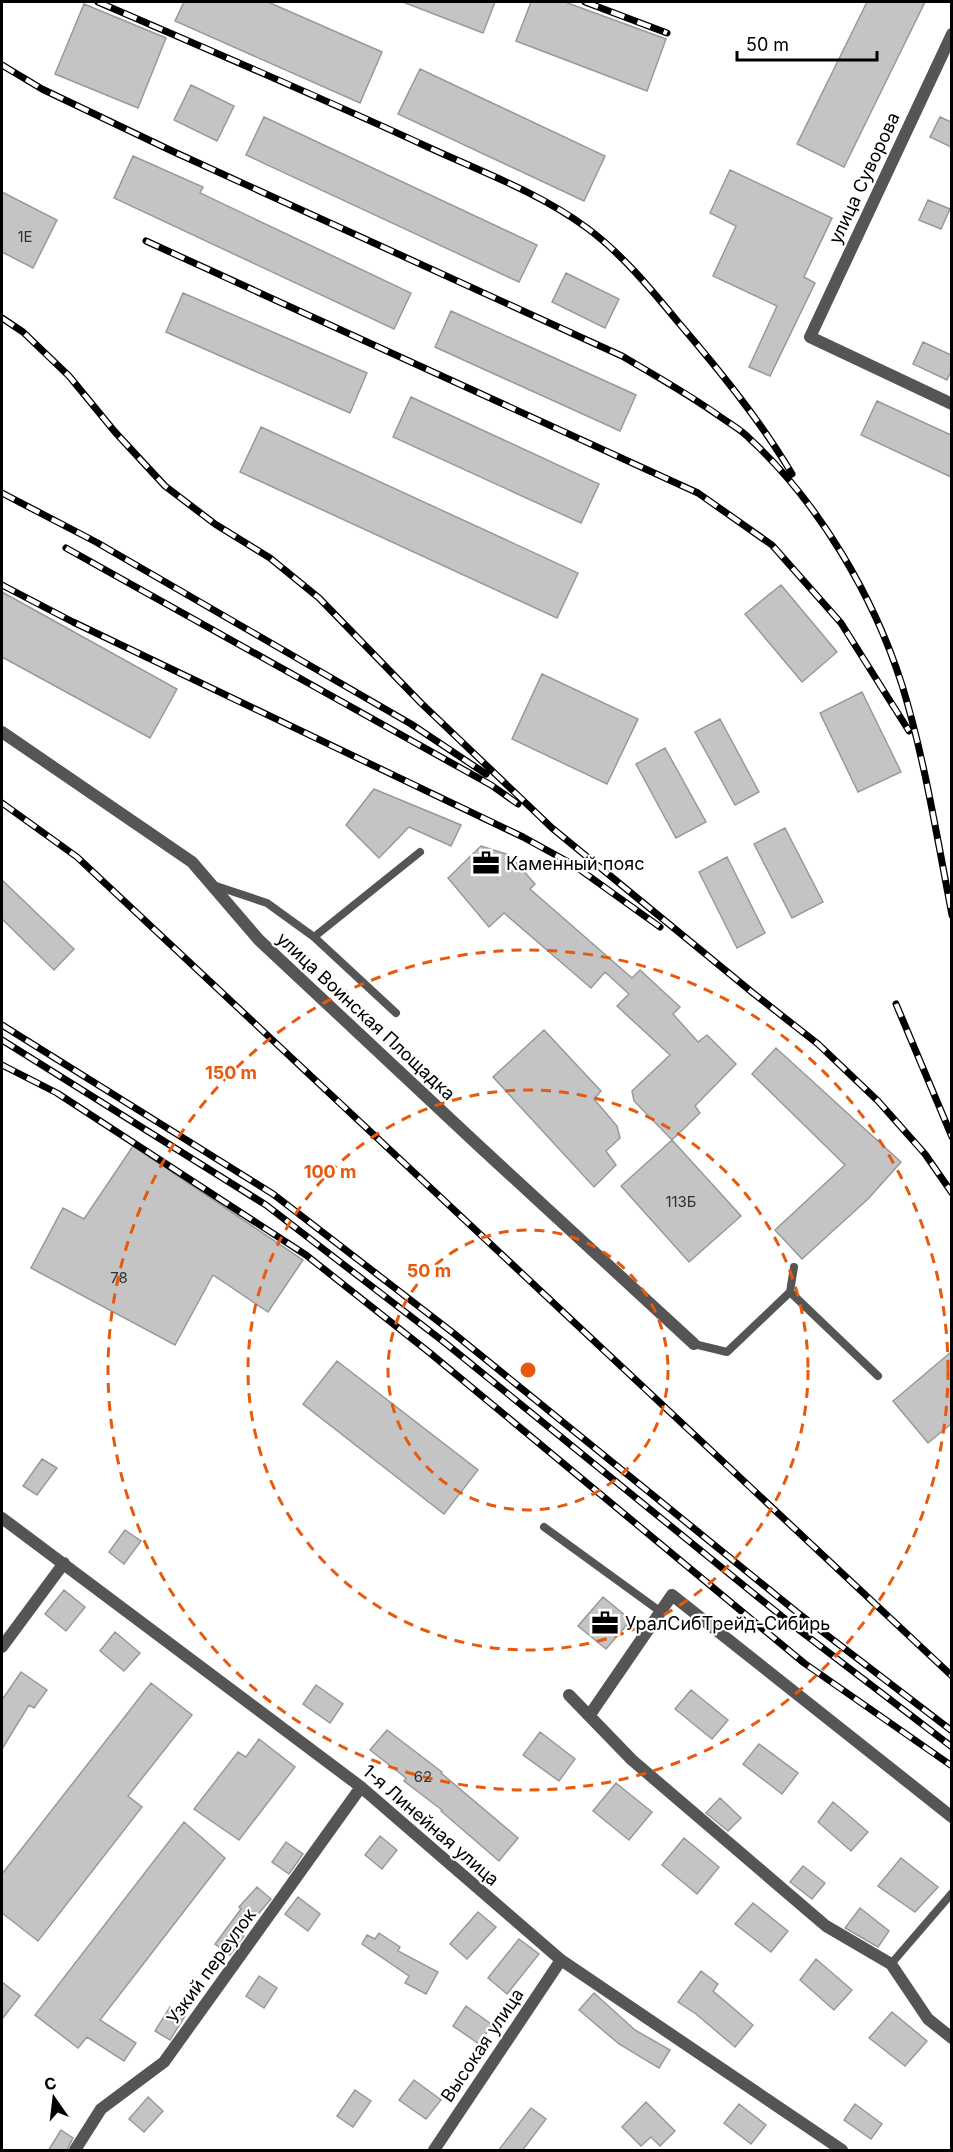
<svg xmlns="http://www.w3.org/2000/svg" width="953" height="2152" font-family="Inter,sans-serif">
  <rect width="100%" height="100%" fill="#fff"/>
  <path fill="#c4c4c4" stroke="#999" stroke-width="1.5" d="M184,2H268L382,52L360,103L175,21Z
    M403,2H495L483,33Z
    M531,2H565L666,39L647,91L516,41Z
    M867,2H925L844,167L797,144Z
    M84,4L166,38L138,108L55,74Z
    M420,69L605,156L584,201L398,114Z
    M191,85L234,106L217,141L174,120Z
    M264,117L537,245L519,282L246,155Z
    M940,117L951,122V147L930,137Z
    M133,156L203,187L200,193L411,293L394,329L114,198Z
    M730,170L832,218L804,277L815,283L770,376L749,367L777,306L713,276L736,226L710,213Z
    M2,192L57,220L33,268L2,252Z
    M928,200L950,209L941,229L919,220Z
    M566,273L619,299L605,328L552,302Z
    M183,293L367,373L350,413L166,332Z
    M451,311L636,395L620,431L435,347Z
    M923,342L951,355V371L947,380L913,364Z
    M411,397L599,484L581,523L393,437Z
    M877,401L951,435V477L861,435Z
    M261,427L578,573L557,618L240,472Z
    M781,585L837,652L802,682L745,614Z
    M2,592L177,689L150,738L2,657Z
    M542,674L638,719L607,784L512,739Z
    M862,692L901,772L858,792L820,713Z
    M720,719L759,792L735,805L695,732Z
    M665,748L706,822L676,838L636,764Z
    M374,789L461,825L451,846L409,827L379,858L346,825Z
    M785,828L823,902L792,918L754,844Z
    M481,846L509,855L535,884L530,889L632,978L640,970L680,1007L673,1014L698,1042L707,1035L736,1064L695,1106L700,1113L672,1140L634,1101L632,1091L670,1055L617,1006L629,994L605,972L591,988L504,913L489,927L448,878Z
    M727,857L765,933L737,948L699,872Z
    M2,880L74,949L54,970L2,919Z
    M544,1030L601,1091L594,1099L617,1126L620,1138L606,1151L616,1165L594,1187L493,1077Z
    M776,1048L901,1162L868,1199L802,1259L775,1230L845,1165L752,1074Z
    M672,1140L741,1216L689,1262L621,1186Z
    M133,1146L303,1260L268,1312L213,1275L175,1345L31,1268L63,1208L84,1219Z
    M951,1352V1424L928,1443L893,1401Z
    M337,1361L478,1470L444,1514L303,1404Z
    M42,1459L57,1468L37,1495L23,1486Z
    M125,1530L141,1541L124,1564L109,1552Z
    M64,1590L85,1607L66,1631L45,1614Z
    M603,1597L631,1620L606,1649L578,1626Z
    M115,1632L140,1653L124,1671L100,1651Z
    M21,1672L47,1690L34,1708L29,1705L2,1749V1700Z
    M151,1683L192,1715L128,1796L142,1807L38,1941L2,1913V1874Z
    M316,1685L343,1704L330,1723L303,1704Z
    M691,1690L728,1720L712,1739L675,1709Z
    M387,1730L442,1772L441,1773L518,1838L499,1861L441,1811L442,1810L404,1781L406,1778L370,1750Z
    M540,1732L575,1759L559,1781L523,1755Z
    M259,1739L295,1767L239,1840L194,1809L238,1752L246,1757Z
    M759,1744L798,1773L782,1794L743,1764Z
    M616,1783L652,1812L629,1840L593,1811Z
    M720,1798L741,1818L728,1831L706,1813Z
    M833,1802L868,1832L851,1851L818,1822Z
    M184,1822L225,1858L100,2020L136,2043L124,2061L87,2037L78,2048L35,2015Z
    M380,1836L397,1850L382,1869L365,1855Z
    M684,1838L719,1867L697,1894L662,1865Z
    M286,1842L303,1854L289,1874L272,1862Z
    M901,1858L938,1887L915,1912L878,1886Z
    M803,1866L825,1883L812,1899L790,1882Z
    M257,1887L271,1899L241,1934L244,1936L230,1955L215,1944L241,1909L239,1907Z
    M298,1897L320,1914L308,1931L285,1914Z
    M753,1903L788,1931L771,1952L735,1924Z
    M860,1908L889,1931L878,1947L845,1928Z
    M478,1912L496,1927L467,1959L450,1944Z
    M379,1933L400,1947L398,1951L438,1972L426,1994L405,1983L409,1976L362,1944L367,1935L375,1939Z
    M519,1939L539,1954L507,1994L488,1978Z
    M816,1959L852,1990L834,2010L800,1980Z
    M701,1971L718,1984L713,1991L753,2025L735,2047L696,2014L678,2002Z
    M259,1976L277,1988L264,2008L246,1996Z
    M2,1982L20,1996L2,2019Z
    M594,1993L635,2030L670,2050L659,2068L619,2044L579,2010Z
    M466,2006L498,2029H489L479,2044L453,2026Z
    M170,2007L185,2016L170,2040L155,2031Z
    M892,2012L927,2041L905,2066L869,2038Z
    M414,2080L441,2100L426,2119L399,2100Z
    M355,2090L371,2101L353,2127L337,2116Z
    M148,2097L163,2111L144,2132L129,2119Z
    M646,2102L675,2131L660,2146L651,2137L641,2146L622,2127Z
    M739,2104L766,2125L751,2144L724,2123Z
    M855,2104L882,2124L871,2139L844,2120Z
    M531,2108L546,2119L522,2151H498Z
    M61,2130L73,2138L67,2150L48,2151Z"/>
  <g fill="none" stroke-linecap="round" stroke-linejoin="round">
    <path stroke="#555" stroke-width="8" d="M213,885L267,903L314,937L396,1013
      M314,937L420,852
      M790,1292L878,1376
      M694,1344L727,1352L790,1292L794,1267
      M544,1527L661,1612
      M891,1964L952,1893"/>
    <path stroke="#555" stroke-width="12" d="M952,34L810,337L952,404
      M2,732L192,862L259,940L478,1145L694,1344
      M2,1518L361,1787L561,1960L842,2150
      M2,1647L64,1563
      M569,1695L632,1760L826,1926L891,1964L928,2019L952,2038
      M589,1716L672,1595L952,1817
      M75,2150L101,2109L164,2062L361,1787
      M434,2150L561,1960"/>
    <defs>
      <path id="rail" d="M98,2C209,50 320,97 430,148C482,172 540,193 587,228C621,253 651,289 678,322C719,370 760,420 792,474
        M585,2L667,33
        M2,65L42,89L172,151L622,356C656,376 690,395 722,418C732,425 743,431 751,440C819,503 874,597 902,685C925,760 937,838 952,915
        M146,241L698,493L772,545L841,623L909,731
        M2,318L23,332L69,376L115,432L165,486L215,524L270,558L319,598L421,703L552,828L753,993L818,1044L878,1101L925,1154L952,1193
        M2,493L96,542L411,724L486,774
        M66,548L491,785L518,804
        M2,585L73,622L523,837L572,864L660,927
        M2,803L77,857L952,1676
        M896,1004L952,1137
        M2,1025L273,1194L452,1332L798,1613L952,1731
        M2,1040L266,1205L444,1342L790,1623L952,1747
        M2,1065L57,1093L306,1255L430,1353L804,1663L952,1766"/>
    </defs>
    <use href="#rail" stroke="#000" stroke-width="7"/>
    <use href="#rail" stroke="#fff" stroke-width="4.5" stroke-dasharray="14" stroke-linecap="butt"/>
  </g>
  <g fill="none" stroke="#e8590c" stroke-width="3" stroke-dasharray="10 8">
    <circle cx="528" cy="1370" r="140"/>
    <circle cx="528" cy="1370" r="280"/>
    <circle cx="528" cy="1370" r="420"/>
  </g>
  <defs>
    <symbol id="office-bare" viewBox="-9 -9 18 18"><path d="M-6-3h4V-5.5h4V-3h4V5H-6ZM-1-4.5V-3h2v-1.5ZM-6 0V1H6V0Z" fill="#000" stroke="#fff" stroke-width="2.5" paint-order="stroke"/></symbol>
  </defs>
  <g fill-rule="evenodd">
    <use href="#office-bare" x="467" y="844" width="38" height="38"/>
    <use href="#office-bare" x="586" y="1604" width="38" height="38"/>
  </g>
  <g text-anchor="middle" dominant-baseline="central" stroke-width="4.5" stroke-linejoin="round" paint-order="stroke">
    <g font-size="15" fill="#313131">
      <text x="25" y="236">1Е</text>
      <text x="681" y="1201">113Б</text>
      <text x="119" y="1277">78</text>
      <text x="423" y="1776">62</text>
    </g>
    <g font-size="18" fill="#000" stroke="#fff">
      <text transform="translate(864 178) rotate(-65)">улица Суворова</text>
      <text transform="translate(366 1016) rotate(43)">улица Воинская Площадка</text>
      <text transform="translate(431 1825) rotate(41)">1-я Линейная улица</text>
      <text transform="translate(211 1966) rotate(-54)">Узкий переулок</text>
      <text transform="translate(482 2045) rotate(-56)">Высокая улица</text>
    </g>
    <g font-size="18" fill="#000" stroke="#fff" text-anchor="start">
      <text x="506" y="863">Каменный пояс</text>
      <text x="625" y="1623">УралСибТрейд-Сибирь</text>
    </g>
  </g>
  <circle cx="528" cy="1370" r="9" fill="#e8590c" stroke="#fff" stroke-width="3"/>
  <g font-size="18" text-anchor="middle" font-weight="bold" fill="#e8590c" stroke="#fff" stroke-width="4.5" stroke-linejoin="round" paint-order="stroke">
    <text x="231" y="1079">150 m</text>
    <text x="330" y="1178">100 m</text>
    <text x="429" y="1277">50 m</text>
  </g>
  <rect width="953" height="2152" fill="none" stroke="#000000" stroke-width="6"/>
  <g transform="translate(54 2098) rotate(346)" stroke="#ffffff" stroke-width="4.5" paint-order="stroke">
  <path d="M0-4.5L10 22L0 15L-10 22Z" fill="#000000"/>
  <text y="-9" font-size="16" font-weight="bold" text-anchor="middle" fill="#000000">С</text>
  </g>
  <path d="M737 51v9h140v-9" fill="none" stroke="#000000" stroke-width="3"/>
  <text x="746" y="51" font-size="18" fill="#000000" stroke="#ffffff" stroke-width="4.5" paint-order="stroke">50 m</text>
</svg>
